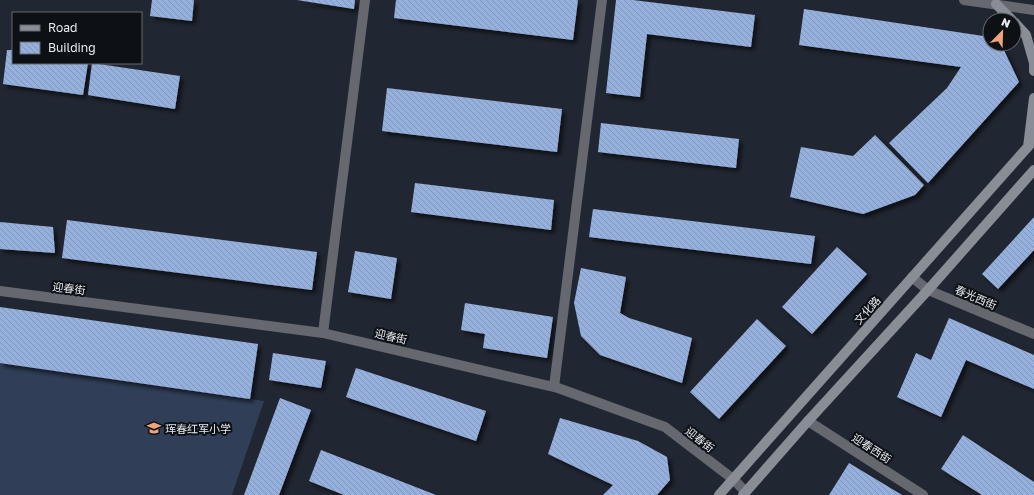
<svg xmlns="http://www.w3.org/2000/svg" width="1034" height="495" font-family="'Golos Text','Noto Sans SC',sans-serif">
  <defs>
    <pattern id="building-back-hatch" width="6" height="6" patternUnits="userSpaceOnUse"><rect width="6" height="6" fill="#96b0dd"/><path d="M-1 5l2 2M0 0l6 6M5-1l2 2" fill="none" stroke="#8296b8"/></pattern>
    <filter id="shadow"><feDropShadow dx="3.5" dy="3.5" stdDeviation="2" flood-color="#0009"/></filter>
  </defs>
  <rect width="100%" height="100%" fill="#212732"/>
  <path fill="#303e57" d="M0,361L264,401L232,495H0Z"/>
  <path fill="url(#building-back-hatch)" filter="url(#shadow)" d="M152,0H194L192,21L150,16Z
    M297,0H355L354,9Z
    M396,0H578L573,40L394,18Z
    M616,0H633L755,15L751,47L647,34L640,97L606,93Z
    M804,9L990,37V44H1001L1019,82L928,183L889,143L947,88L961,67L799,45Z
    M7,50H13V63H88L83,95L3,84Z
    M92,63L180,76L175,109L88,95Z
    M387,88L562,109L557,152L382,131Z
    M601,123L739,139L736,168L598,152Z
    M875,135L924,185L915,195L863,214L790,197L801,147L853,156Z
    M415,183L554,200L551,230L411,212Z
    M593,209L815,236L811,264L589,237Z
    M1034,217V250L998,289L982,274Z
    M67,220L317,252L312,290L62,258Z
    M0,222L53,227L55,253L0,249Z
    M837,247L867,274L812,334L782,307Z
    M355,251L397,258L391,299L348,292Z
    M581,268L626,277L620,313L629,318L692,338L682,383L600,355L581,336L574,303Z
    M465,303L553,317L547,358L483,348L485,334L461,330Z
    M0,307L258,344L250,399L0,363Z
    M949,318L1034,355V389L966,360L941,417L897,397L916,353L931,360Z
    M757,319L786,346L719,419L690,392Z
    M273,353L326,361L321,388L269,380Z
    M356,368L486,411L476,441L346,397Z
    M280,398L311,410L279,495H244Z
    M560,418L638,441L667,457L670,480L657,495H603L613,485L548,454Z
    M963,435L1034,482V495H982L941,469Z
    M321,450L436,495H344L309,481Z
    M849,463L902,495H829Z"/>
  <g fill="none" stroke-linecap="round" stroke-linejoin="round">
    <path stroke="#65686e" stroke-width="10" d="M0,291L323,333L558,388L665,427L733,479L746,492
      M323,333L365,0
      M554,387L602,0
      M808,421L923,495"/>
    <path stroke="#65686e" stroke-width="10" d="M964,0L1034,10
      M912,277L928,290L1034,334"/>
    <path stroke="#888d96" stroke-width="10" d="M996,4L1012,20
      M1014,22L1026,35L1034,63V71
      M1028,147L1034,98
      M719,495L1034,140
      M743,495L808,421L928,290L1034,170"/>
  </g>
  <defs>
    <symbol id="school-bare" viewBox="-9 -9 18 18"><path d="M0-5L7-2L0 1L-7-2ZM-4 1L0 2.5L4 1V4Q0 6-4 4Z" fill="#efa376" stroke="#0d1015" stroke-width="2.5" paint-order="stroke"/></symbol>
  </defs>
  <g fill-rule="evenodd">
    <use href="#school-bare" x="144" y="418" width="20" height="20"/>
  </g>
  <g text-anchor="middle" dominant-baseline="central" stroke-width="4" stroke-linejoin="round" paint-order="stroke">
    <g font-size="11" fill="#e8ecf4" stroke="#0d1015">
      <text transform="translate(69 288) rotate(7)">迎春街</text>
      <text transform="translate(976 297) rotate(23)">春光西街</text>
      <text transform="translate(867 310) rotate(-48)">文化路</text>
      <text transform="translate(391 336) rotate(13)">迎春街</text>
      <text transform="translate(700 439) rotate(38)">迎春街</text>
      <text transform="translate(872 448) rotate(33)">迎春西街</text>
    </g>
    <g font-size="11" fill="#e8ecf4" stroke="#0d1015" text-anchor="start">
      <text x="165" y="428">珲春红军小学</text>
    </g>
  </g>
  <rect x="12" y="12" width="130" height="52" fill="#0d1015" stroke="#65686e"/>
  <rect x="20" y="25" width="20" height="6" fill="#888d96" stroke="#65686e"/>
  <text x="48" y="32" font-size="12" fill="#e8ecf4">Road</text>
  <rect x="20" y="42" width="20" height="12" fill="url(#building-back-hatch)" stroke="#65686e"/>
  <text x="48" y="52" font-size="12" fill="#e8ecf4">Building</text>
  <g transform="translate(1002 32) rotate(23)"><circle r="19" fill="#0d1015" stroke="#65686e"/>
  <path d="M0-3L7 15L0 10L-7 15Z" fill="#efa376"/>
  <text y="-6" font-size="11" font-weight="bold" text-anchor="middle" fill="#e8ecf4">N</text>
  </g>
</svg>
